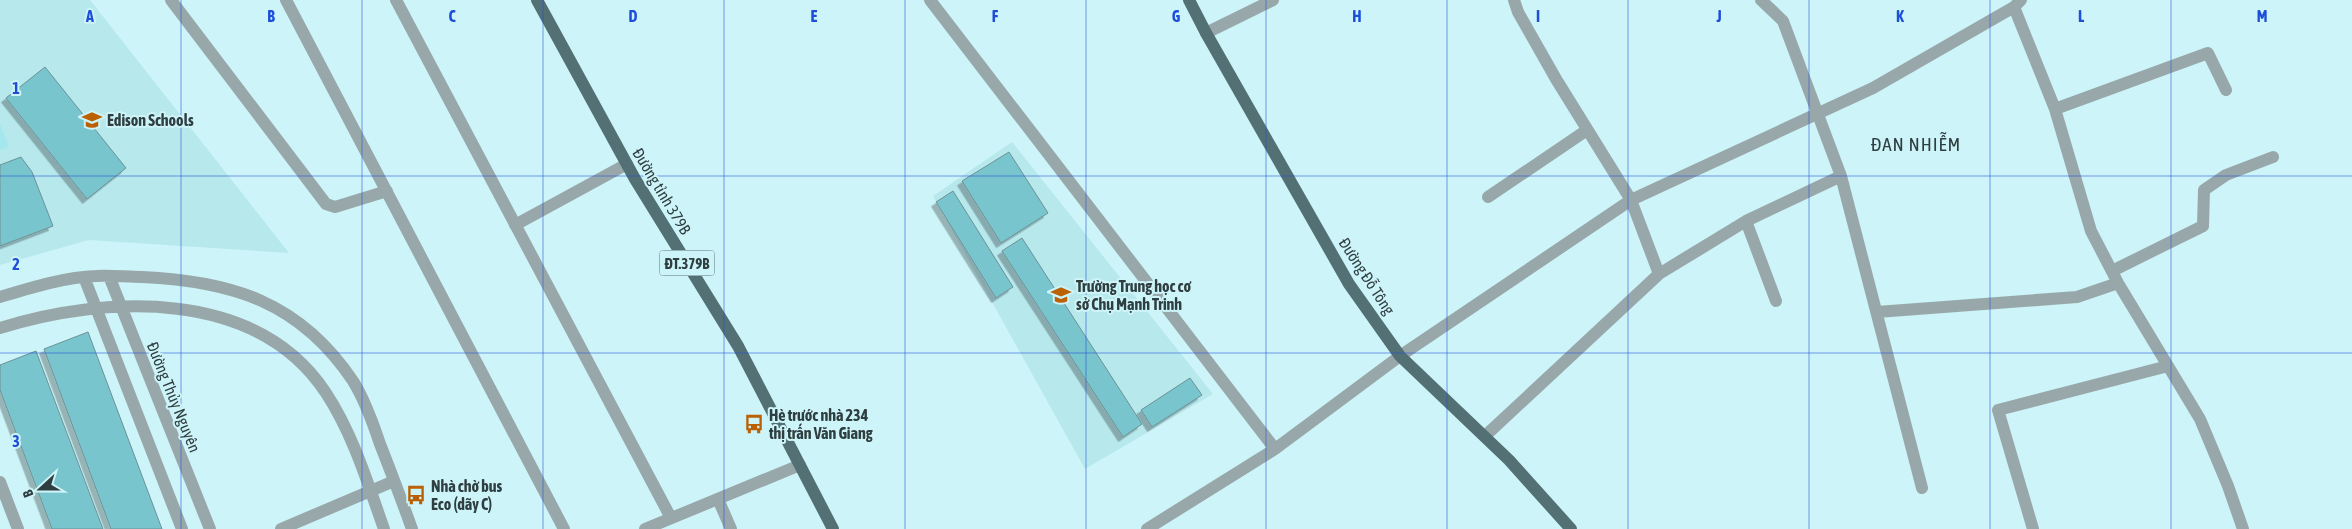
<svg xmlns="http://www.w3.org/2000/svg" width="2352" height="529" font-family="'Asap Condensed',sans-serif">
  <defs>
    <filter id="shadow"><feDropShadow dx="-4.5" dy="4.5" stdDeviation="0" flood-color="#0004"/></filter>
  </defs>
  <rect width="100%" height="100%" fill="#cdf4f8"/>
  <path fill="#b7e8ec" d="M0,0H90L289,253L89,240L0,265Z
    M1012,142L1213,394L1085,469L933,196Z"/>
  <path fill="#a4e7ee" d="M0,124L9,147L0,150Z"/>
  <path fill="#79c5ce" stroke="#6d9195" filter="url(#shadow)" d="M45,67L126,168L87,199L6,98Z
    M1009,152L1048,213L1001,243L962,181Z
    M21,157L32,172L53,226L0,246V165Z
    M953,191L1013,287L996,298L936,202Z
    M1022,238L1142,424L1123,437L1002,251Z
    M88,332L162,529H111L44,349Z
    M36,351L103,529H52L0,390V365Z
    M1190,378L1202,395L1152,427L1141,410Z"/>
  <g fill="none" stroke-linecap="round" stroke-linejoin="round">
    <path stroke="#98a8aa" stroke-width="12" d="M171,0L326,204L335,207L387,191
      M286,0L564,529
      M396,0L671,518
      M930,0L1275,449
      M1514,0L1518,12L1556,79L1631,200L1659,274
      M1761,0L1783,21L1841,176L1922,488
      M2014,7L2055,109L2091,231L2118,283L2200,419L2228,486L2243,529
      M1206,33L1273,0
      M2055,109L2208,53L2226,90
      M1488,197L1587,130
      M1746,221L1776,301
      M515,225L627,164
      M2112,271L2203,226L2204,190L2226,175L2273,157
      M109,276L210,529
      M84,277L182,529
      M0,297C30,288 65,277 96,276C111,275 127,277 142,277C232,281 300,302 353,381C365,400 373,423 380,444C391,472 402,501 412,529
      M1877,312L2077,297L2118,283
      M0,328C106,295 257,288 326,393C353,434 368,484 384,529
      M1485,436L1659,274L1746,221L1841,176
      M0,482L18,529
      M718,499L731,529
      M281,529L394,481
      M645,529L800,465
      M1147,529L1275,449L1400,356L1631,200L1873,88L2014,7L2021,0
      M2033,529L1998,410L2168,366"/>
    <path stroke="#537074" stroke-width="12" d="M537,0L635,179L738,346L833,529
      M1189,0L1206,33L1349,284L1400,356L1509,460L1571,529"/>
  </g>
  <path fill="none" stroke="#1d4ed8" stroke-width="1" stroke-opacity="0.55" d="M181,0V529M362,0V529M543,0V529M724,0V529M905,0V529M1086,0V529M1266,0V529M1447,0V529M1628,0V529M1809,0V529M1990,0V529M2171,0V529M0,176H2352M0,353H2352"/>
  <defs>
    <symbol id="school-bare" viewBox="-9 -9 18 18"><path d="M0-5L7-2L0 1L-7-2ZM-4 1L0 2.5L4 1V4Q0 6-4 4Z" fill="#bb6003" stroke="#cdf4f8" stroke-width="2.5" paint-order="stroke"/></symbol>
    <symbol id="bus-bare" viewBox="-9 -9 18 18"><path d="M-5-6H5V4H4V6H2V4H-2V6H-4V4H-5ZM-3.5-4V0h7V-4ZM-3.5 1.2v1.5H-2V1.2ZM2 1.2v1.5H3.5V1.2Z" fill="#bb6003" stroke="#cdf4f8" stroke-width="2.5" paint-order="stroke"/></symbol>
  </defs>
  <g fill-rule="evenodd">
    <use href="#school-bare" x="78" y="106" width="28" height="28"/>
    <use href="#school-bare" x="1047" y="281" width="28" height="28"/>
    <use href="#bus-bare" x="740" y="410" width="28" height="28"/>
    <use href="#bus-bare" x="402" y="481" width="28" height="28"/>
  </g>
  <g text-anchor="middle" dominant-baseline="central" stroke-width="4" stroke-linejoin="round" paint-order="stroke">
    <rect fill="#cdf4f8" stroke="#5e7577" stroke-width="1" x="659.5" y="250.5" width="55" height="25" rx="4"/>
    <g font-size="15" font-weight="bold" fill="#2f3e40">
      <text x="687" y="263">ĐT.379B</text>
    </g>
    <g font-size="16" font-weight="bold" fill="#2f3e40" stroke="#cdf4f8" text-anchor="start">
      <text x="107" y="120">Edison Schools</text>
      <text x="1076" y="286">Trường Trung học cơ<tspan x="1076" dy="18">sở Chụ Mạnh Trinh</tspan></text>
      <text x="769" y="415">Hè trước nhà 234<tspan x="769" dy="18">thị trấn Văn Giang</tspan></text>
      <text x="431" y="486">Nhà chờ bus<tspan x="431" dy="18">Eco (dãy C)</tspan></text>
    </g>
    <g font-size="16" fill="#2f3e40" stroke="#cdf4f8">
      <text transform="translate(662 191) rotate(59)">Đường tỉnh 379B</text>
      <text transform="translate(1367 276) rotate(57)">Đường Đỗ Tông</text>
      <text transform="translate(174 397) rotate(68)">Đường Thủy Nguyên</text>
    </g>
    <g font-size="19" letter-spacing="1" fill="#2f3e40" stroke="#cdf4f8">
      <text x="1916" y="144">ĐAN NHIỄM</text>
    </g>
  </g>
  <g font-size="16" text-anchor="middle" font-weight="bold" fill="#1d4ed8" stroke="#cdf4f8" stroke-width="4" stroke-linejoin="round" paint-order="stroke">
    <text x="90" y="22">A</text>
    <text x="271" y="22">B</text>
    <text x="452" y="22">C</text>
    <text x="633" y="22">D</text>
    <text x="814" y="22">E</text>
    <text x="995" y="22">F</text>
    <text x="1176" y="22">G</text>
    <text x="1357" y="22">H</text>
    <text x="1538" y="22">I</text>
    <text x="1719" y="22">J</text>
    <text x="1900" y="22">K</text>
    <text x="2081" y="22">L</text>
    <text x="2262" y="22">M</text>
    <text x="16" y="94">1</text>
    <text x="16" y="270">2</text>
    <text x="16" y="447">3</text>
  </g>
  <g transform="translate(40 489) rotate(249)" stroke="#cdf4f8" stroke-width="4" paint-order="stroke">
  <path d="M0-4L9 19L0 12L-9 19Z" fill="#2f3e40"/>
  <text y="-8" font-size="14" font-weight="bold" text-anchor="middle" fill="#2f3e40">B</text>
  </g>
</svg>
